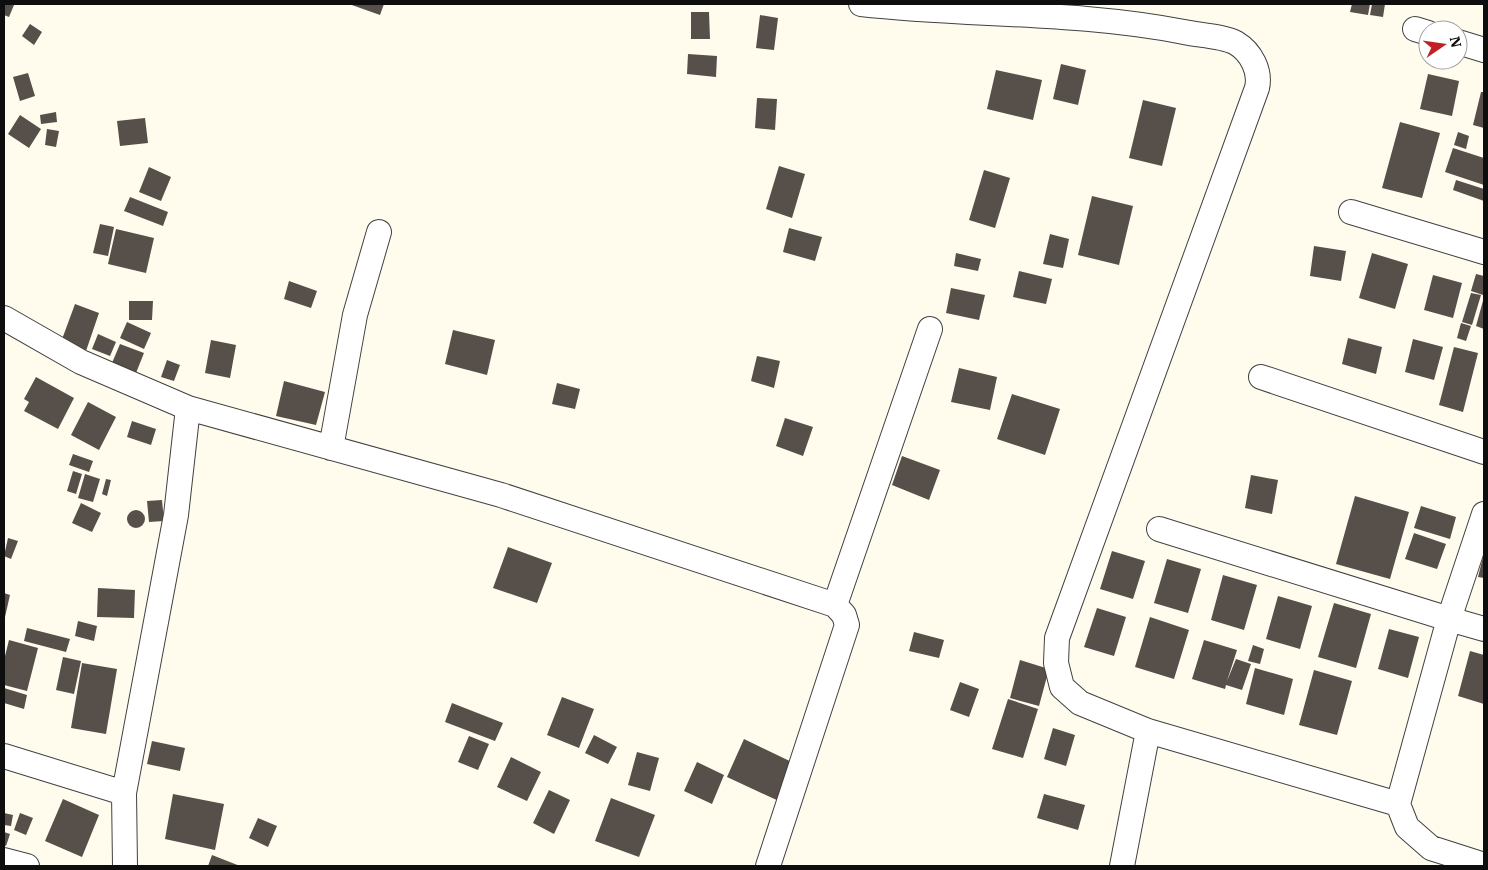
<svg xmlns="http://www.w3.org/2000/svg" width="1488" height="870" font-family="'IBM Plex Serif',serif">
  <rect width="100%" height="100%" fill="#fffcee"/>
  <path fill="#574f49" d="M4,4L14,5L9,17L4,15Z
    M349,4H384L380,15Z
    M1352,4H1370L1368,15L1350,12Z
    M1372,4H1385L1383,17L1370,15Z
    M691,12H709L710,39H691Z
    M760,15L778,18L774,50L756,48Z
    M30,24L42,32L34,45L22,36Z
    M688,54L717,56L716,77L687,74Z
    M1061,64L1086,70L1078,105L1053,99Z
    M996,70L1042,80L1033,120L987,109Z
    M28,73L35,96L20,101L13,77Z
    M1428,74L1459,81L1452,116L1420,109Z
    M1481,92H1484V128L1473,125Z
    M757,98L777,99L775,130L755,128Z
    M1143,100L1176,108L1162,166L1129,158Z
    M56,112L57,122L41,124L40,115Z
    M20,115L41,129L29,148L8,134Z
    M145,118L148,143L120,146L117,121Z
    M1400,122L1440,133L1422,198L1382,188Z
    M47,129L59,131L56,147L45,145Z
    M1458,132L1469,136L1466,149L1454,145Z
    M1453,148L1484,158V185L1445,172Z
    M779,166L805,174L792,218L766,209Z
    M149,167L171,177L161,201L139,192Z
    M984,170L1010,178L995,228L969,220Z
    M1456,180L1484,189V201L1453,190Z
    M1092,196L1133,206L1119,265L1078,255Z
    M130,197L168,212L163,226L124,211Z
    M100,224L114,227L108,256L93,253Z
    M789,228L822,237L815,261L783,252Z
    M116,229L154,238L146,273L108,264Z
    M1050,234L1069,239L1063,268L1043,264Z
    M1314,246L1346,251L1341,281L1310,276Z
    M956,253L981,259L978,271L954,266Z
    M1372,253L1408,264L1395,309L1359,298Z
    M1019,271L1052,279L1046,304L1013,297Z
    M1476,274L1484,276L1483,295L1471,291Z
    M1433,275L1462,283L1453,318L1424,310Z
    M289,281L317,291L311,308L284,299Z
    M951,288L985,295L979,320L946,313Z
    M1471,293L1481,295L1472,325L1462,322Z
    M1484,297V329L1476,326Z
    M129,301H153L152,320H129Z
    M75,304L99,313L86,351L61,342Z
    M127,322L151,333L144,349L120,338Z
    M1461,323L1471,326L1466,341L1457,338Z
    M453,330L495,340L487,375L445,364Z
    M98,334L116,342L110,356L92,349Z
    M1348,338L1382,347L1376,374L1342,364Z
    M1413,339L1443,347L1434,380L1405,372Z
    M211,340L236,345L230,378L205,373Z
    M120,344L144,353L136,373L112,363Z
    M1454,347L1478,353L1463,412L1439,405Z
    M757,356L780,361L774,388L751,381Z
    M167,360L180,365L174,381L161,377Z
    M959,368L997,377L990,410L951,402Z
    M36,377L74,398L58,429L24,411L29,402L24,399Z
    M284,381L325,392L316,425L276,416Z
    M557,383L580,389L575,409L552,404Z
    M1012,394L1060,409L1045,455L997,439Z
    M88,402L116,417L99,450L71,435Z
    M785,418L813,427L803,456L776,446Z
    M132,421L156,429L151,445L127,437Z
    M73,454L93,461L89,472L69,465Z
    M902,456L940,470L929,500L892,485Z
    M73,471L82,474L76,494L67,491Z
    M85,474L100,479L93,502L78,498Z
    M1251,475L1278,480L1272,514L1245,508Z
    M106,479L111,480L107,496L102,494Z
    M1355,496L1409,512L1390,579L1336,564Z
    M162,500L164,521L149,522L147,501Z
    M81,503L101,513L92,532L72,523Z
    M1421,506L1456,517L1450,539L1414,528Z
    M127 519a9 9 0 1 1 18 0a9 9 0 1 1-18 0Z
    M1414,533L1446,544L1437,569L1405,559Z
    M8,538L18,541L11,559L4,556Z
    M508,547L552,563L537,603L493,588Z
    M1112,551L1145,561L1133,599L1100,589Z
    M1484,553V578L1478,577Z
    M1167,559L1201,569L1188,613L1154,603Z
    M1223,575L1257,585L1244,630L1211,620Z
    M98,588L135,590L134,618L97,617Z
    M4,593L10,595L5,617H4Z
    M1278,596L1312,606L1300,649L1266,639Z
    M1334,603L1371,614L1356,668L1318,657Z
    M1097,608L1126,617L1114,656L1084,647Z
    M1150,617L1189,630L1174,679L1135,667Z
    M78,621L97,626L94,641L75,636Z
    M27,628L70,639L66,652L24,641Z
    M1389,629L1419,637L1408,678L1378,669Z
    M914,632L944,640L939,658L909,651Z
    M9,640L38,648L27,691L4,685V660Z
    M1204,640L1237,650L1227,681L1236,659L1251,664L1242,690L1226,685L1225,689L1192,679Z
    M1253,645L1264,649L1260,664L1248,661Z
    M1470,651L1484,655V704L1458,696Z
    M63,657L81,661L74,694L56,690Z
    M1020,660L1049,669L1039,706L1010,698Z
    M82,663L117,669L106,734L71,728Z
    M1255,668L1293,679L1284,715L1246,704Z
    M1314,670L1352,681L1337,735L1299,725Z
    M960,682L979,689L969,717L950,710Z
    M4,688L27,695L24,709L4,703Z
    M562,697L594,709L579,748L547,735Z
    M1008,699L1038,709L1023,758L992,749Z
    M452,703L503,723L495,741L445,722Z
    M1053,728L1075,735L1066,766L1044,759Z
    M594,735L617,747L608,764L585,753Z
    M469,736L489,744L478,770L458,762Z
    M744,739L798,765L781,802L727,777Z
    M152,741L185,748L180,771L147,764Z
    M637,752L659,758L650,791L628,785Z
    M511,757L541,772L527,801L497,787Z
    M697,762L724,775L712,804L684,791Z
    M549,790L570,800L554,834L533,823Z
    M173,794L224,804L215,850L165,839Z
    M1044,794L1085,805L1078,830L1037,818Z
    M611,798L655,815L639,857L595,841Z
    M63,799L99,815L82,857L45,841Z
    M4,813L13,815L11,826L4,825Z
    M20,813L33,818L26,835L14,830Z
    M258,818L277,826L268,847L249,838Z
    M4,832L10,834L6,846L4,845Z
    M212,855L240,866H208Z"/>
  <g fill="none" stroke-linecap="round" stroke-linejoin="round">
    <defs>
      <path id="minor" d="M861,4C968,16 1077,11 1184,32C1197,35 1224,36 1236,43C1251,52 1261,71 1257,88L1057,638L1056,663L1062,687L1080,703L1148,731L1398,804
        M1415,29L1428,33
        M1458,42L1484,50
        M1351,212L1484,252
        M4,318L81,362L188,408L176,515L124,793L125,866
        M1261,377L1484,452
        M188,408L501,495L835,605L844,615L847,625L768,866
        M331,448L355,315L379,232
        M1484,514L1449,619L1484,629
        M1159,529L1449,619L1398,804L1407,827L1431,848L1484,865
        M835,605L930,329
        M4,756L124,793
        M4,860L27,866
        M1122,866L1148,731"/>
    </defs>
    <use href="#minor" stroke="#414141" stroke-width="26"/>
    <use href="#minor" stroke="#fff" stroke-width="24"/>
  </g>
  <rect width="1488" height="870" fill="none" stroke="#0e0e0e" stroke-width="10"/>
  <g transform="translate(1443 45) rotate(77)"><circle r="24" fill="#ffffff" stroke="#9f9f9f"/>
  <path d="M0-4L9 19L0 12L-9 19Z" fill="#c22124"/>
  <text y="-8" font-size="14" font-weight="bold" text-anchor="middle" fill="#0e0e0e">N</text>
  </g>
</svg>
